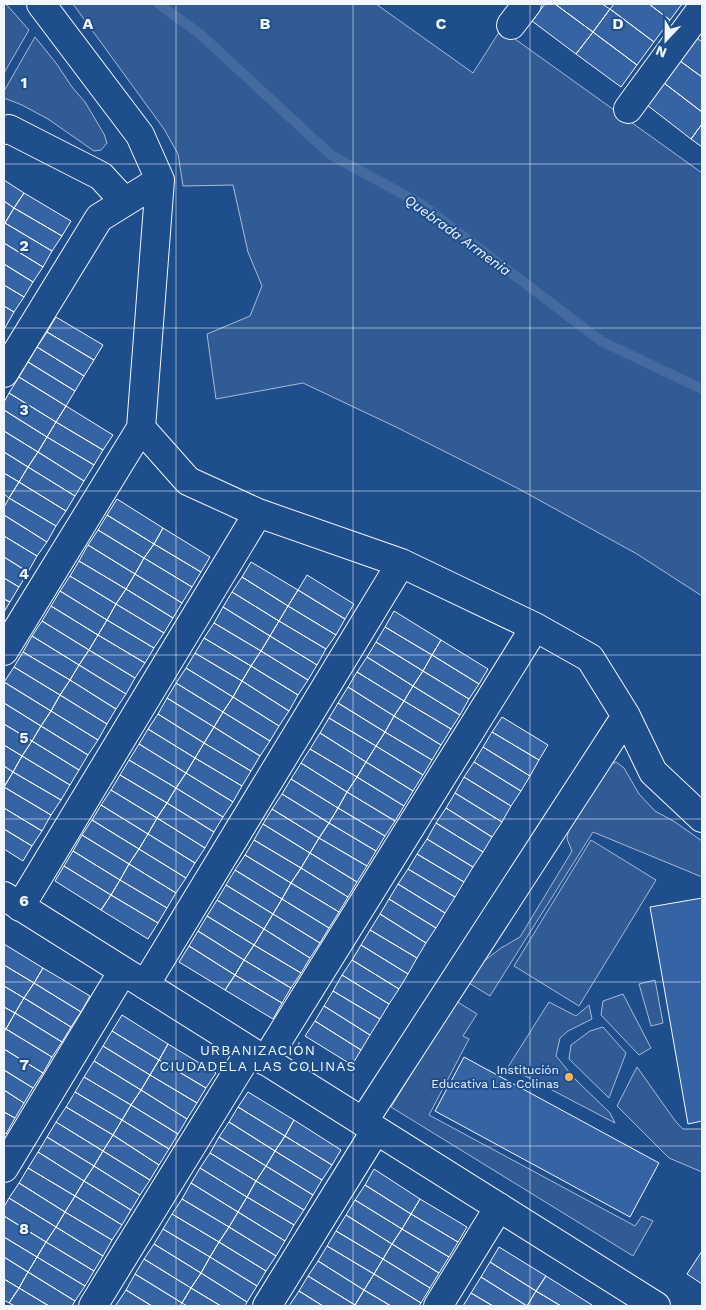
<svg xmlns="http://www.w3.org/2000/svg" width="706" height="1310" font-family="'Work Sans',sans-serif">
  <rect width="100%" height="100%" fill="#1f4e8c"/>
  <path fill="#305b95" stroke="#a8bbd7" d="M4,4H6L29,30L4,73Z
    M73,4H376L473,73L501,29L702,173V596L637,554L519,489L396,427L303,383L216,399L207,334L250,316L262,286L248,252L233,185L183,186L178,154L164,129Z
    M35,37L56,63L72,87L85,102L104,134L107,143L101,150L94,151L48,119L22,105L4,98V91Z
    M616,762L624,768L639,794L655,811L675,822L702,841V877L593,832L490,996L469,983L484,961L501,948L520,937L572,851L567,839L571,814L599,769Z
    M591,840L656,880L579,1006L514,966Z
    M655,980L663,1023L651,1026L639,984Z
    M623,994L651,1048L639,1055L601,1015L603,1001Z
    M456,1001L477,1014L463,1036L469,1039L429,1115L635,1226L642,1216L653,1221L633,1256L391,1107Z
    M549,1002L576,1016L589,1005L592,1019L568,1031L560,1038L556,1056L575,1079L610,1113L615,1123L508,1067Z
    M603,1027L626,1053L609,1098L569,1059L571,1045L590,1031Z
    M637,1067L676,1122L683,1129H702V1172L669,1158L617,1106Z"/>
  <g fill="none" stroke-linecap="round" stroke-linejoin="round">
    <path stroke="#446ba0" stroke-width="10" d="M159,4L200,34L331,155L421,204L601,341L702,389"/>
  </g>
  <path fill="#3563a3" stroke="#f2f6ff" d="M545,4H555L593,32L576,54L532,21Z
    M555,4H602L610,9L593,32Z
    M614,4H649L670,20L654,42L610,9Z
    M649,4H682L670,20Z
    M610,9L654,42L637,65L593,32Z
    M593,32L637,65L621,87L576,54Z
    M697,38L702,42V77L680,61Z
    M680,61L702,77V112L664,83Z
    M664,83L702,112V124L691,139L647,105Z
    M702,124V147L691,139Z
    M4,180L24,193L14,208L4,201Z
    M24,193L71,221L62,236L14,208Z
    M4,201L14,208L5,223L4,222Z
    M14,208L62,236L52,251L5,223Z
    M5,223L52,251L43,267L4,243V225Z
    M4,243L43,267L33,282L4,264Z
    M4,264L33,282L24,297L4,285Z
    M4,285L24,297L14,312L4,306Z
    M4,306L14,312L5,328L4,327Z
    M56,317L103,345L94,360L47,332Z
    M47,332L94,360L84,376L37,347Z
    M37,347L84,376L75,391L28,362Z
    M28,362L75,391L66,406L19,377Z
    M19,377L66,406L56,422L9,393Z
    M9,393L56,422L47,437L4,410V402Z
    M66,406L113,435L103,450L56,422Z
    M4,410L47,437L38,452L4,431Z
    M56,422L103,450L94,465L47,437Z
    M4,431L38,452L28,467L4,452Z
    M47,437L94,465L84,481L38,452Z
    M4,452L28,467L19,482L4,473Z
    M38,452L84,481L75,496L28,467Z
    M28,467L75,496L66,511L19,482Z
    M4,473L19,482L9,498L4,494Z
    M19,482L66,511L56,526L9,498Z
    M9,498L56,526L47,542L4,515V507Z
    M117,499L163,528L154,544L107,515Z
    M4,515L47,542L37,556L4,536Z
    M107,515L154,544L144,558L98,530Z
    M163,528L210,557L201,572L154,544Z
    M98,530L144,558L135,574L88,545Z
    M4,536L37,556L28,572L4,557Z
    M154,544L201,572L192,587L144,558Z
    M88,545L135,574L126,589L79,561Z
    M4,557L28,572L19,587L4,578Z
    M144,558L192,587L182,603L135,574Z
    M79,561L126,589L116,604L70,576Z
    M251,562L298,590L288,606L242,577Z
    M135,574L182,603L173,618L126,589Z
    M307,575L354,604L345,619L298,590Z
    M70,576L116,604L107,620L60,591Z
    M242,577L288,606L279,621L232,592Z
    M4,578L19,587L10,602L4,599Z
    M126,589L173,618L164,633L116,604Z
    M298,590L345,619L336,635L288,606Z
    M60,591L107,620L98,635L51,606Z
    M232,592L279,621L270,636L223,607Z
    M4,599L10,602L4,612Z
    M116,604L164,633L154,648L107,620Z
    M51,606L98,635L89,650L42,621Z
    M288,606L336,635L326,649L279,621Z
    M223,607L270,636L261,651L214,623Z
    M394,611L441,640L432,655L385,627Z
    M107,620L154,648L145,663L98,635Z
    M42,621L89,650L79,665L32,636Z
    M279,621L326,649L317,665L270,636Z
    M214,623L261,651L251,666L204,638Z
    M385,627L432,655L423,671L376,642Z
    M98,635L145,663L135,678L89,650Z
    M32,636L79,665L70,680L23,652Z
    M270,636L317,665L308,680L261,651Z
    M204,638L251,666L242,681L195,653Z
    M441,640L488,669L479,684L432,655Z
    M376,642L423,671L413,686L367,657Z
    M89,650L135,678L126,694L79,665Z
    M261,651L308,680L298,695L251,666Z
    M23,652L70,680L60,695L14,667Z
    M195,653L242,681L233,697L186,668Z
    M432,655L479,684L469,699L423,671Z
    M367,657L413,686L404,701L357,672Z
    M79,665L126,694L116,709L70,680Z
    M251,666L298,695L289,711L242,681Z
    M14,667L60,695L51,711L4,682Z
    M186,668L233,697L223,712L176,683Z
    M423,671L469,699L460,715L413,686Z
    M357,672L404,701L394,716L348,687Z
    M70,680L116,709L107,724L60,695Z
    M242,681L289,711L279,726L233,697Z
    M4,682L51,711L41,726L4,703Z
    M176,683L223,712L214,727L167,698Z
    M413,686L460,715L451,729L404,701Z
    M348,687L394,716L385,732L338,703Z
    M60,695L107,724L98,740L51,711Z
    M233,697L279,726L270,741L223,712Z
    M167,698L214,727L204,743L158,714Z
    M404,701L451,729L441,745L394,716Z
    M4,703L41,726L32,741L4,724Z
    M338,703L385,732L376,746L329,718Z
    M51,711L98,740L88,755L41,726Z
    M223,712L270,741L260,756L214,727Z
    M158,714L204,743L195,758L148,729Z
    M394,716L441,745L432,760L385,732Z
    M502,717L548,745L539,760L492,732Z
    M329,718L376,746L366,762L320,733Z
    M4,724L32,741L22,756L4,745Z
    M41,726L88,755L79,770L32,741Z
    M214,727L260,756L251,771L204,743Z
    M148,729L195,758L186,773L139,744Z
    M385,732L432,760L423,775L376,746Z
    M492,732L539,760L530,776L483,747Z
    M320,733L366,762L357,777L310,749Z
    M32,741L79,770L70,785L22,756Z
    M204,743L251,771L242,786L195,758Z
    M139,744L186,773L176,788L129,760Z
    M4,745L22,756L13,772L4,766Z
    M376,746L423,775L413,791L366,762Z
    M483,747L530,776L521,791L474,762Z
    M310,749L357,777L347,792L301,763Z
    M22,756L70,785L61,800L13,772Z
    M195,758L242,786L233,802L186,773Z
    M129,760L176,788L167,803L120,775Z
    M366,762L413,791L404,806L357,777Z
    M474,762L521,791L511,806L464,777Z
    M301,763L347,792L338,808L291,779Z
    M4,766L13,772L4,787Z
    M13,772L61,800L51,815L4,787Z
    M186,773L233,802L223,817L176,788Z
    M120,775L167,803L157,818L111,790Z
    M357,777L404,806L395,821L347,792Z
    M464,777L511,806L502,822L455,793Z
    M291,779L338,808L329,823L282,794Z
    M4,787L51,815L42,831L4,808Z
    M176,788L223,817L214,832L167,803Z
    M111,790L157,818L148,834L101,805Z
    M347,792L395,821L385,836L338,808Z
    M455,793L502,822L492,837L446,808Z
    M282,794L329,823L319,838L272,809Z
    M167,803L214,832L205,848L157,818Z
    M101,805L148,834L139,849L92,820Z
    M4,808L42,831L32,846L4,829Z
    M338,808L385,836L376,851L329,823Z
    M446,808L492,837L483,852L436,823Z
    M272,809L319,838L310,853L263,824Z
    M157,818L205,848L195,863L148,834Z
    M92,820L139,849L129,864L82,835Z
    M329,823L376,851L367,866L319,838Z
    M436,823L483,852L473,867L427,839Z
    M263,824L310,853L301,868L254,840Z
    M4,829L32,846L23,861L4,849Z
    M148,834L195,863L186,878L139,849Z
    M82,835L129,864L120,880L73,851Z
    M319,838L367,866L357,882L310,853Z
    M427,839L473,867L464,882L417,854Z
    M254,840L301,868L291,883L245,855Z
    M139,849L186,878L176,893L129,864Z
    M73,851L120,880L111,895L64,866Z
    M310,853L357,882L348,897L301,868Z
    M417,854L464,882L455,897L408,869Z
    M245,855L291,883L282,899L235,870Z
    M129,864L176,893L167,908L120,880Z
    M64,866L111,895L101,910L55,881Z
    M301,868L348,897L339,912L291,883Z
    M408,869L455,897L445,913L398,884Z
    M235,870L282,899L273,914L226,885Z
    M120,880L167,908L158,923L111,895Z
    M291,883L339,912L329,928L282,899Z
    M398,884L445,913L436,928L389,899Z
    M226,885L273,914L264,929L217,900Z
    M111,895L158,923L148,939L101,910Z
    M702,898V1121L688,1124L650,907Z
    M282,899L329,928L320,943L273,914Z
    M389,899L436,928L426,943L380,914Z
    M217,900L264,929L254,945L207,916Z
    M273,914L320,943L310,958L264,929Z
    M380,914L426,943L417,958L370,930Z
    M207,916L254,945L244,960L198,931Z
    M264,929L310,958L301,973L254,945Z
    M370,930L417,958L408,974L361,945Z
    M198,931L244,960L235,975L189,946Z
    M4,944L43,968L34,983L4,965Z
    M254,945L301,973L291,988L244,960Z
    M361,945L408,974L399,989L352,960Z
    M189,946L235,975L225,990L179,962Z
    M244,960L291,988L282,1003L235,975Z
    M352,960L399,989L389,1004L342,975Z
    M4,965L34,983L24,998L4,986Z
    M43,968L90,996L81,1012L34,983Z
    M235,975L282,1003L273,1019L225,990Z
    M342,975L389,1004L380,1019L333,991Z
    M34,983L81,1012L71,1027L24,998Z
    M4,986L24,998L15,1013L4,1007Z
    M333,991L380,1019L370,1035L324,1006Z
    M24,998L71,1027L62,1042L15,1013Z
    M324,1006L370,1035L361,1050L315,1021Z
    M4,1007L15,1013L6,1029L4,1027Z
    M15,1013L62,1042L52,1057L6,1029Z
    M122,1015L168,1044L159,1060L112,1031Z
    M315,1021L361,1050L352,1065L305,1036Z
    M6,1029L52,1057L43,1073L4,1049V1032Z
    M112,1031L159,1060L150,1075L103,1046Z
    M168,1044L216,1073L206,1088L159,1060Z
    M103,1046L150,1075L141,1090L94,1061Z
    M4,1049L43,1073L33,1088L4,1070Z
    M464,1057L659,1163L630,1217L435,1111Z
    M159,1060L206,1088L197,1103L150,1075Z
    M94,1061L141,1090L131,1105L84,1077Z
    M4,1070L33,1088L24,1103L4,1090Z
    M150,1075L197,1103L187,1119L141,1090Z
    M84,1077L131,1105L122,1120L75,1092Z
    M4,1090L24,1103L15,1118L4,1112Z
    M141,1090L187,1119L178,1134L131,1105Z
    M75,1092L122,1120L113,1135L66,1107Z
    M248,1092L294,1120L285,1136L238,1107Z
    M131,1105L178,1134L169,1149L122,1120Z
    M66,1107L113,1135L103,1151L56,1122Z
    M238,1107L285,1136L275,1151L229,1122Z
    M4,1112L15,1118L6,1134L4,1132Z
    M122,1120L169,1149L159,1165L113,1135Z
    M294,1120L341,1150L332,1165L285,1136Z
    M56,1122L103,1151L94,1166L47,1137Z
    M229,1122L275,1151L266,1166L219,1137Z
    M113,1135L159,1165L150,1180L103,1151Z
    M285,1136L332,1165L322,1180L275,1151Z
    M47,1137L94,1166L84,1181L38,1152Z
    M219,1137L266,1166L256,1181L210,1153Z
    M103,1151L150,1180L140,1195L94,1166Z
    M275,1151L322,1180L313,1195L266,1166Z
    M38,1152L84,1181L75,1196L28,1168Z
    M210,1153L256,1181L247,1197L200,1168Z
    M94,1166L140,1195L131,1210L84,1181Z
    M266,1166L313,1195L304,1210L256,1181Z
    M28,1168L75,1196L65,1212L19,1183Z
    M200,1168L247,1197L238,1212L191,1183Z
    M374,1169L420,1199L411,1214L365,1185Z
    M84,1181L131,1210L122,1225L75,1196Z
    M256,1181L304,1210L294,1225L247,1197Z
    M19,1183L65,1212L56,1227L9,1198Z
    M191,1183L238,1212L229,1227L182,1199Z
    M365,1185L411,1214L402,1229L355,1200Z
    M75,1196L122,1225L112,1240L65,1212Z
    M247,1197L294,1225L285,1241L238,1212Z
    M9,1198L56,1227L46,1242L4,1216V1207Z
    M182,1199L229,1227L219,1242L172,1214Z
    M420,1199L467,1227L458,1242L411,1214Z
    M355,1200L402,1229L392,1244L346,1215Z
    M65,1212L112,1240L103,1256L56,1227Z
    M238,1212L285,1241L276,1256L229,1227Z
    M172,1214L219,1242L210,1257L163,1229Z
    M411,1214L458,1242L449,1257L402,1229Z
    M346,1215L392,1244L383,1259L336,1231Z
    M4,1216L46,1242L37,1257L4,1237Z
    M56,1227L103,1256L94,1271L46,1242Z
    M229,1227L276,1256L266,1271L219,1242Z
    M163,1229L210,1257L201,1273L154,1244Z
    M402,1229L449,1257L439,1273L392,1244Z
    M336,1231L383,1259L374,1274L327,1246Z
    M4,1237L37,1257L28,1272L4,1257Z
    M46,1242L94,1271L85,1286L37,1257Z
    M219,1242L266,1271L257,1286L210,1257Z
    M154,1244L201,1273L191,1288L144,1259Z
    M392,1244L439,1273L430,1288L383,1259Z
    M327,1246L374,1274L364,1290L318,1261Z
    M499,1247L546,1276L536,1291L490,1262Z
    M702,1251V1284L687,1274Z
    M4,1257L28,1272L19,1288L4,1279Z
    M37,1257L85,1286L75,1301L28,1272Z
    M210,1257L257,1286L247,1302L201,1273Z
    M144,1259L191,1288L182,1303L135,1274Z
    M383,1259L430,1288L421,1303L374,1274Z
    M318,1261L364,1290L355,1305L308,1276Z
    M490,1262L536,1291L527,1306L481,1277Z
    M28,1272L75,1301L72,1306H49L19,1288Z
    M201,1273L247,1302L245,1306H221L191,1288Z
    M135,1274L182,1303L180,1306H152L126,1290Z
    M374,1274L421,1303L419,1306H391L364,1290Z
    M308,1276L355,1305L354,1306H323L299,1291Z
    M546,1276L592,1305L591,1306H561L536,1291Z
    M481,1277L527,1306H493L471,1293Z
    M4,1279L19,1288L9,1303L4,1300Z
    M19,1288L49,1306H15L9,1303Z
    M191,1288L221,1306H187L182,1303Z
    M126,1290L152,1306H118L116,1305Z
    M364,1290L391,1306H357L355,1305Z
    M299,1291L323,1306H289Z
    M536,1291L561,1306H527Z
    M471,1293L493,1306H463Z"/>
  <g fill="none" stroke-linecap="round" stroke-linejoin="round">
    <defs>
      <path id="minor" d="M41,4L140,135L160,180L141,428L188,481L258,513L401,563L535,627L590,658L626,716L653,772L702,818
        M511,25L527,4
        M628,109L702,8
        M4,130L9,129L101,176L125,202
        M4,373L99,218L160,180
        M4,651L141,428
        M4,896L656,1306
        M20,907L258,513
        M145,985L401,563
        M265,1061L535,627
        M363,1122L626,716
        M4,1168L123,971
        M93,1306L250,1051
        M267,1306L376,1130
        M438,1306L499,1207"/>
    </defs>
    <use href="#minor" stroke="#f2f6ff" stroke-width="30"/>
    <use href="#minor" stroke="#1f4e8c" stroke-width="28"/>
  </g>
  <path fill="none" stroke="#f2f6ff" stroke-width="1" stroke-opacity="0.55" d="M176,4V1306M353,4V1306M530,4V1306M4,164H702M4,328H702M4,491H702M4,655H702M4,819H702M4,982H702M4,1146H702"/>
  <circle fill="#ffb74d" stroke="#1f4e8c" stroke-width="2" cx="569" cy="1077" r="5"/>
  <g text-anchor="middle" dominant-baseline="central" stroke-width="4" stroke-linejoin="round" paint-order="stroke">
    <g font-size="12" fill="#f2f6ff" stroke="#1f4e8c" text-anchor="end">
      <text x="559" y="1070">Institución<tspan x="559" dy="14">Educativa Las Colinas</tspan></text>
    </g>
    <g font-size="14" font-style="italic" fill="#f2f6ff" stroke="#1f4e8c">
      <text transform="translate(458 235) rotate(36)">Quebrada Armenia</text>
    </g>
    <g font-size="14" letter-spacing="1" fill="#f2f6ff" stroke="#1f4e8c">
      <text x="258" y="1050">URBANIZACIÓN<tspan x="258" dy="16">CIUDADELA LAS COLINAS</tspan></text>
    </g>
  </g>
  <g font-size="16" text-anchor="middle" font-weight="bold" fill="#f2f6ff" stroke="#1f4e8c" stroke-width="4" stroke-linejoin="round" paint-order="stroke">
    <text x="88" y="29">A</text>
    <text x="265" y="29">B</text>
    <text x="441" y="29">C</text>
    <text x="618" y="29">D</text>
    <text x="24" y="88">1</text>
    <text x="24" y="251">2</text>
    <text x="24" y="415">3</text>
    <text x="24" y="579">4</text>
    <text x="24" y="743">5</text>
    <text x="24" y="906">6</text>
    <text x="24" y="1070">7</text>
    <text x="24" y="1234">8</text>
  </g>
  <rect width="706" height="1310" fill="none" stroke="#f2f6ff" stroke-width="10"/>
  <g transform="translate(666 40) rotate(202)" stroke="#1f4e8c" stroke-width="4" paint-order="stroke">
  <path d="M0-4L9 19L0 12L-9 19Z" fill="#f2f6ff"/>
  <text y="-8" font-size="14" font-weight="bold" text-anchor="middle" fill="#f2f6ff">N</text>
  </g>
</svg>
